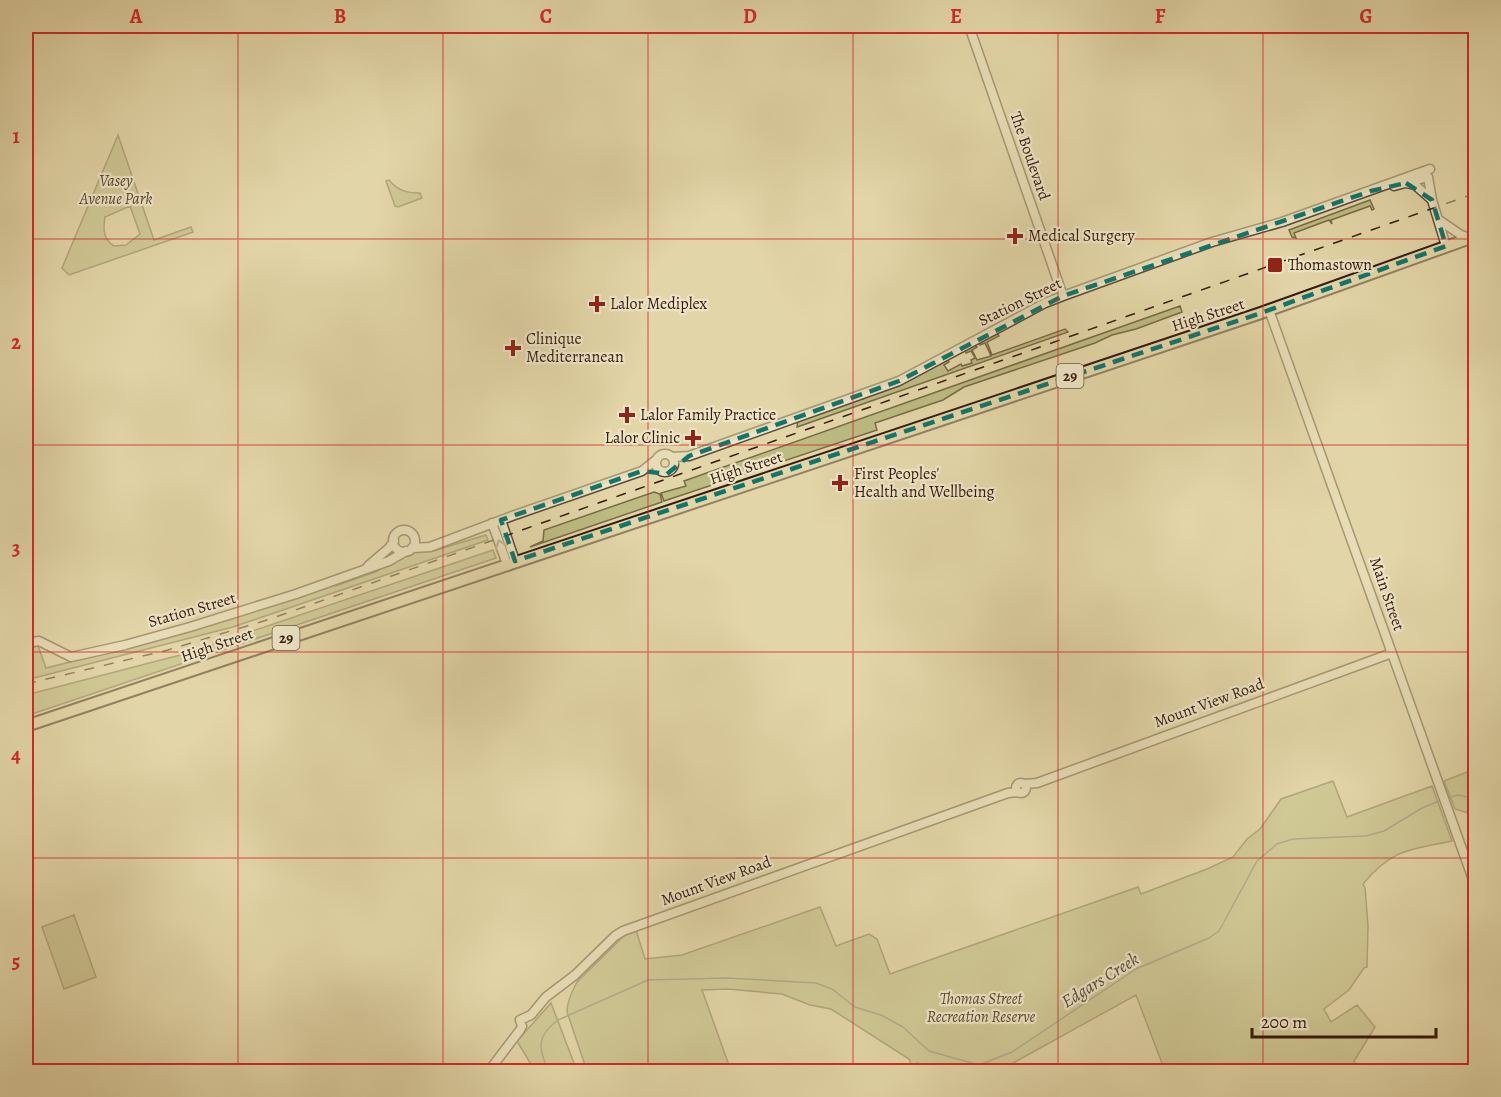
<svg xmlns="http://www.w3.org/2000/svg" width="1501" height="1097" font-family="Alegreya,serif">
  <rect width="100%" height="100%" fill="#e2d5a7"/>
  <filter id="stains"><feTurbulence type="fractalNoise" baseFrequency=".00333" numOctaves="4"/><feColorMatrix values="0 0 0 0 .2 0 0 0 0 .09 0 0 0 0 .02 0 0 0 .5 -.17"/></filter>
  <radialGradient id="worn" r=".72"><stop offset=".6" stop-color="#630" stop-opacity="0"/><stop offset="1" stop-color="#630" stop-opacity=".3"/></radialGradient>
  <path fill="#bbbb82" stroke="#7a6a47" stroke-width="1.5" fill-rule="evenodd" d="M118,135L154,240L191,227L193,232L69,275L62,268ZM130,206L140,234L126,245L114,246C103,239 103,229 105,217Z
    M389,180C398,191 407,193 420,193L422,198L398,207L395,206L386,181Z
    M1370,200L1374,209L1372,210L1370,206L1331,220L1332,224L1329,220L1294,233L1296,238L1292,237L1289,230Z
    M1180,306L1182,312L1136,329L1112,335L1095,343L964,387L943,400L875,423L877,430L664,501L661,493L686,486L684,481Z
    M1065,329L1068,332L797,427L798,421L948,360L949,362L944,365L948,371L961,364L962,366L972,363L971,360L975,358L971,351L966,353L965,350L975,345L977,347L972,350L977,360L991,356L985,343L980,345V342L997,333L999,336L987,342L992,355Z
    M654,492L660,494L662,502L530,547L543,541L544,530Z
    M486,535L488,540L233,627L26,680V649L38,646L46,668L178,635L334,584L335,586L378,571L377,568L414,552L432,549L433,551Z
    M493,550L496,558L29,715L26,695L184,654Z
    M1475,769V815L1455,809L1444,781Z
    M1333,781L1347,817L1432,786L1452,841C1409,850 1392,849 1363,884L1365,888L1368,926L1367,967L1364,968L1349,990L1324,1009L1331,1022L1357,1005L1375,1027L1354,1061L1359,1071H1165L1136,995L997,1072L945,1071L917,1063L920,1071H914L909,1059L831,1009L810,1005L782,994L728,989L702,990L731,1071H587L567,1012C567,1001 572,991 577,982L625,935L636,930L645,959L682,955L820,907L836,946L869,934L877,939L890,974L1138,887L1141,894L1207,869L1233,857L1247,839L1260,829L1281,799Z
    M74,915L96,977L64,989L42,927Z
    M551,1003L577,1071H535L517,1041Z"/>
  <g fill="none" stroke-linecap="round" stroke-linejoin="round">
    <path stroke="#707967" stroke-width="1.5" d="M1447,798L1458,795L1476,799
      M549,1072C538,1049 536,1036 558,1020L648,980L727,978L816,983L832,989L855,1007L881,1015L903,1027L929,1051L979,1065L1012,1052L1136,969L1209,938L1219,931L1257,861L1277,844L1293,839L1366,836L1384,831L1422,808L1439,801"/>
    <defs>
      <path id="minor" d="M969,26L1063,296
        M1406,183L1415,185L1432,200
        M1394,186L1428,177L1432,200L1446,246
        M1439,220L1461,235L1470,238
        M1269,310L1476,888
        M656 463a9 9 0 1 1 18 0a9 9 0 1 1-18 0Z
        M672,457L689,456L899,381L1045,303L1063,296L1212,242L1282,222L1430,169
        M501,520L515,561
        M492,523L507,564
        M393 541a11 11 0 1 1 22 0a11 11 0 1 1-22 0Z
        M412,548L430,547L512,516L642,471L657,459
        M368,566L389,548L394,541
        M26,643L39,641L71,657L125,645L190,627L296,594L389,561L406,551
        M1016 788a5 5 0 1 1 10 0a5 5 0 1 1-10 0Z
        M1024,784L1037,783L1392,653
        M488,1072L520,1030L522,1026L520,1020L531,1015L546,997L575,975L615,936L623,931L1008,793L1018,792"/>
      <path id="major" d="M26,726L1258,314L1476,236"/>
    </defs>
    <use href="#minor" stroke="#624933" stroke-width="11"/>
    <use href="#major" stroke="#381a0c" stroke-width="14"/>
    <use href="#minor" stroke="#ece4c6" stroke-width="8"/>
    <use href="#major" stroke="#e2d5a7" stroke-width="10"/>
    <path stroke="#381a0c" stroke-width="1.5" stroke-dasharray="10 10" stroke-linecap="butt" d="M26,684L168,650L270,619L1476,193"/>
  </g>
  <defs><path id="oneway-chevron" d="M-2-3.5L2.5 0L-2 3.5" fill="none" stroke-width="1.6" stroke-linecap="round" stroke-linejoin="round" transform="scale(1.5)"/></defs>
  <use stroke="#9b8972" href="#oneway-chevron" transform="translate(500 544) rotate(-110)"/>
  <path d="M0 0H1501V1097H0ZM1406,183L1432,200L1446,246L1258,314L515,561L501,520L642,471L667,474L689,456L899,381L1063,296L1371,191Z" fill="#e2d5a7" fill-opacity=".55" fill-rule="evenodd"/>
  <path fill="none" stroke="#0f766e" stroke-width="4.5" stroke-dasharray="12 8" stroke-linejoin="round" d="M1406,183L1432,200L1446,246L1258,314L515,561L501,520L642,471L667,474L689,456L899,381L1063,296L1371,191Z"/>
  <path fill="none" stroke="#d62828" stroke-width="1.5" stroke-opacity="0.55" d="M238,26V1072M443,26V1072M648,26V1072M853,26V1072M1058,26V1072M1263,26V1072M26,239H1476M26,445H1476M26,652H1476M26,858H1476"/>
  <g fill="#8f2418" stroke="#ece4c6" stroke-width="2">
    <path d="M1012 227h6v6h6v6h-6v6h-6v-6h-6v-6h6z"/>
    <rect x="1267" y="257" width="16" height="16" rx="3"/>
    <path d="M594 295h6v6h6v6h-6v6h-6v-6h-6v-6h6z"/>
    <path d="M510 339h6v6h6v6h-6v6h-6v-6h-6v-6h6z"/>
    <path d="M624 406h6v6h6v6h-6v6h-6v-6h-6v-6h6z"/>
    <path d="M690 429h6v6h6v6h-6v6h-6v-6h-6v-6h6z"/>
    <path d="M837 474h6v6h6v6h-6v6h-6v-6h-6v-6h6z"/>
  </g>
  <g text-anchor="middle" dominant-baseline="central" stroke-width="4.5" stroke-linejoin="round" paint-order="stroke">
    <g fill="#ece4c6" stroke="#6e5744" stroke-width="1.5">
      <rect x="1056.5" y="364" width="27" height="24" rx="4.5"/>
      <rect x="272.5" y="626" width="27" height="24" rx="4.5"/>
    </g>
    <g font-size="15" font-weight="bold" fill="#381a0c">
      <text x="1070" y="376">29</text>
      <text x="286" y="638">29</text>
    </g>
    <g font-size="16" fill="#381a0c" stroke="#ece4c6">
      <text transform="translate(1030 156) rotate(71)">The Boulevard</text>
      <text transform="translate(1020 302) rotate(-26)">Station Street</text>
      <text transform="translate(1208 315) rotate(-18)">High Street</text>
      <text transform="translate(746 468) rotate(-18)">High Street</text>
      <text transform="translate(1387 594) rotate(71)">Main Street</text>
      <text transform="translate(192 610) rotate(-16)">Station Street</text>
      <text transform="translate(217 645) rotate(-19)">High Street</text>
      <text transform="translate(1209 703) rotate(-20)">Mount View Road</text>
      <text transform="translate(716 881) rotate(-20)">Mount View Road</text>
    </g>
    <g font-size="16" font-style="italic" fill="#5f4a2f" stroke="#ece4c6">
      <text x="116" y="181">Vasey<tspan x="116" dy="18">Avenue Park</tspan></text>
      <text x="981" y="999">Thomas Street<tspan x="981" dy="18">Recreation Reserve</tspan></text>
    </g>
    <g font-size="16" fill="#381a0c" stroke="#ece4c6" text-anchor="start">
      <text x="1028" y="236">Medical Surgery</text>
      <text x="1288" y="265">Thomastown</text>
      <text x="610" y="304">Lalor Mediplex</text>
      <text x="526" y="339">Clinique<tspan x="526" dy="18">Mediterranean</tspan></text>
      <text x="640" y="415">Lalor Family Practice</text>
      <text x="680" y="438" text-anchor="end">Lalor Clinic</text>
      <text x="854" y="474">First Peoples'<tspan x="854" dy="18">Health and Wellbeing</tspan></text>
    </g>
    <g font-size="18" font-style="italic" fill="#544a3a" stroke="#ece4c6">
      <text transform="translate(1100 980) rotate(-32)">Edgars Creek</text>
    </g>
  </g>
  <rect width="1501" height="1097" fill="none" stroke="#e2d5a7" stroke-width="66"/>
  <path d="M1252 1028v9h184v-9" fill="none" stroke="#381a0c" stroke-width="3"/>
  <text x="1261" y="1028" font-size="18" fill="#381a0c" stroke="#ece4c6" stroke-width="4.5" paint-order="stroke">200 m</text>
  <rect x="33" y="33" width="1435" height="1031" fill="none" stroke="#d62828" stroke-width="2"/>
  <g font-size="20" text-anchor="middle" font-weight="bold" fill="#d62828">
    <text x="136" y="23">A</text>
    <text x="340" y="23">B</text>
    <text x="546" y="23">C</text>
    <text x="750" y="23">D</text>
    <text x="956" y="23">E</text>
    <text x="1160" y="23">F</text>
    <text x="1366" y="23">G</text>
    <text x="16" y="143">1</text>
    <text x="16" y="349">2</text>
    <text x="16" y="555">3</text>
    <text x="16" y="762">4</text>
    <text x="16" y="968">5</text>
  </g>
  <rect width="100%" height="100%" filter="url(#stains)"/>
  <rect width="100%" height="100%" fill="url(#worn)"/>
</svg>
